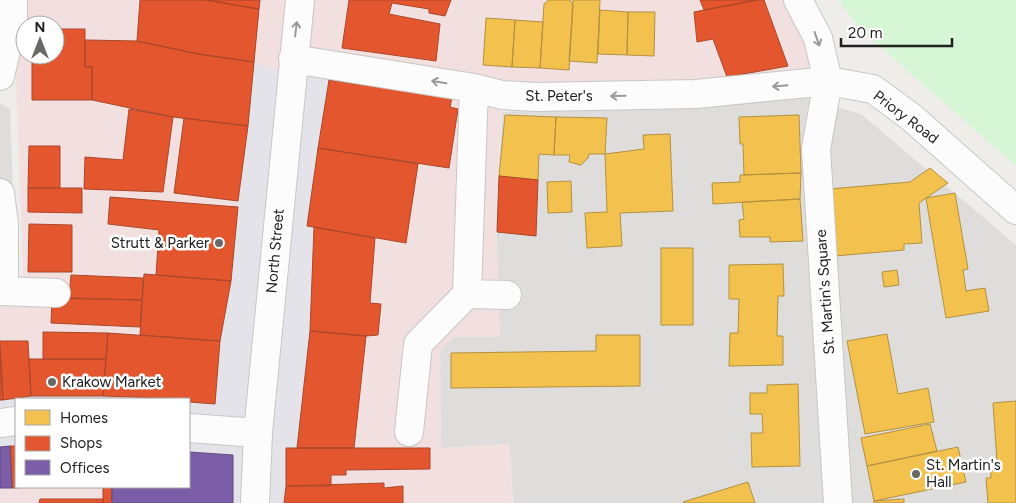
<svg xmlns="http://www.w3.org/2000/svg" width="1016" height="503" font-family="Figtree,sans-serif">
  <rect width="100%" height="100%" fill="#efedea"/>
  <path fill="#dedddb" d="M803,97L861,114L1016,245V503H513L510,444L441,448L440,351L453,337H500L496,223L502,112L591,109Z
    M0,103L10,109L16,281L0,284Z"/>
  <path fill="#f1e0df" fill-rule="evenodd" d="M13,0H798L828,81L502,95L496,223L500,337H453L440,351L441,448L510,444L512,503H255L258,433L189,428V399H16L0,422V305L24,302ZM25,25H55V55H25Z
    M0,442H16V487H189V452L233,455V503H0Z"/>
  <path fill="#d6f6d5" d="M839,0H1016V166L858,27Z"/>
  <path fill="#e4e3e9" d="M254,62L268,68L329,80L318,148L310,331L297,448H286L284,503H233V455L189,452V402L215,404L220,341L231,281Z
    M31,396H103L143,399H16V446L0,447V400Z"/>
  <path fill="#f2c14e" stroke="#b39140" d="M548,0H570L573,5L569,70L540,68L544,4Z
    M573,0H600L597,63L569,61Z
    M600,10L628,12L627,55L598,54Z
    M628,12H655L654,56L627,55Z
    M486,18L515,20L512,67L483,65Z
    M515,20L543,22L540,68L512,67Z
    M505,115L556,117L554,155L539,154L538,180L499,176Z
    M799,115L801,173L744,175L743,144H740L739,117Z
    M556,117L607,118L605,154H589L588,158L581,165L569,162L570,155H554Z
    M670,134L673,211L620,213L622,246L587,248L585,213L607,212L605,154L644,149L643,135Z
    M930,168L948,183L919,203L922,243L904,244V250L835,256L829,189L910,182Z
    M801,173L800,199L713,204L712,183L740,182V175Z
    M571,181L572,212L548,213L547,182Z
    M955,193L968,269L963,270L966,291L985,288L989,311L946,318L926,198Z
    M800,199L803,241L770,242V237H740L739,220L744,219L742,202Z
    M661,248H693V325H661Z
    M783,264L784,296H778L777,336H783V365L729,366L730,333H738L739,299H729V265Z
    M897,270L899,285L884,287L882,272Z
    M887,334L898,394L928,388L934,422L865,434L847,341Z
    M596,335H640V386L451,388V353L596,351Z
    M798,384L800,466L752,467L751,433H763L762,414H750V393H767V385Z
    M1016,401V503H988L986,478H991L990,461H997L993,403Z
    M930,424L937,451L867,466L861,438Z
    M958,447L966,482L874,501L867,466Z
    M748,482L755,503H684L683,502Z
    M904,499V503H874V501Z"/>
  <path fill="#e4572e" stroke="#aa472a" d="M140,0H206L259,9L254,62L198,54L137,41Z
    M206,0H260L259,9Z
    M349,0H451L445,16L429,13V9L392,3L389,14L440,24L436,61L342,48Z
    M700,0H757L704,10Z
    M757,0H764L788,66L727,77L713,39L697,42L694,12Z
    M55,29H85V67H92V100H32V55H55Z
    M85,40L137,41L198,54L254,62L248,126L173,117L92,100V67H85Z
    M329,80L452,97L450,107L458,109L449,168L318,148Z
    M129,109L173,117L163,192L84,189L85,157L123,160Z
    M184,118L248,126L238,201L174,193Z
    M29,146H60V188H28Z
    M318,148L418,164L406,243L307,226Z
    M499,176L538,180L536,236L497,232Z
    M28,188H82V213L28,212Z
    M110,197L238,207L231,281L156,275L159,230L108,224Z
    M29,224L72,225V272H28Z
    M314,227L375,238L370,303L381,304L378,335L366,336L310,331Z
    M144,274L231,281L220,341L140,335Z
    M71,275L143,278L142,300L69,298Z
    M52,298L142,300L140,327L51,323Z
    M310,331L366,336L354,448H297Z
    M43,332L108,333L106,359H43Z
    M108,333L220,341L215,404L189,402V399L103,396Z
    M0,341H28L31,396L3,400Z
    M0,350L3,400H0Z
    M29,359H106L103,396H31Z
    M10,446H16V487H33L12,488Z
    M286,448H430V469L346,470V475H331V486H286Z
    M384,483V488L403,486V503H284L286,486Z
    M103,487H112V503H103Z
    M40,499H103V503H39Z"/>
  <path fill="#7b5ea7" stroke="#604c7f" d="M10,446L12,488H0V447Z
    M189,452L233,455V503H112V487H189Z"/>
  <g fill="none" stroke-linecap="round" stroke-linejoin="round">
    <defs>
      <path id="minor" d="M798,0L818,38L828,81L816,149L838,503
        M293,59L474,88L502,95L536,97L696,94L828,81L873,89L911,117L1016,210
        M0,76L13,21V0
        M474,88L467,294L507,295
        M0,193L4,224V291
        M0,291L56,293
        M0,423L16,421
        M189,428L258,433
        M409,432L418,344L467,294
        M255,503L258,433L300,0"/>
    </defs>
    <use href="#minor" stroke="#c8c7c6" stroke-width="30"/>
    <use href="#minor" stroke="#fdfcfc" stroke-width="28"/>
  </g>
  <defs><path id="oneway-shaft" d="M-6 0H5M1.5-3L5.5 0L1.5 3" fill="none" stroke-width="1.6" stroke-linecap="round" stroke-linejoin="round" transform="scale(1.25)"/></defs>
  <g stroke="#9a9999">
    <use href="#oneway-shaft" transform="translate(296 29) rotate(-83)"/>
    <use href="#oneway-shaft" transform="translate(817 39) rotate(71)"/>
    <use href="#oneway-shaft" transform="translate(439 82) rotate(-171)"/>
    <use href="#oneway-shaft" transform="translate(780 86) rotate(175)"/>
    <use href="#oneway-shaft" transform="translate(618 96) rotate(179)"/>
  </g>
  <g fill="#696867" stroke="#fff" stroke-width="2">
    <circle cx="219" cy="243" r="5"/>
    <circle cx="52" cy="382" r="5"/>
    <circle cx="916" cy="474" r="5"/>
  </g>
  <g text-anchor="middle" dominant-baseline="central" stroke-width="5" stroke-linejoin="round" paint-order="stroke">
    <g font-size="15" fill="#212121" stroke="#fff">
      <text x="559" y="96">St. Peter's</text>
      <text transform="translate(906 117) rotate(37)">Priory Road</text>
      <text transform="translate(275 251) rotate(-85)">North Street</text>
      <text transform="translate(825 292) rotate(-94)">St. Martin's Square</text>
    </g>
    <g font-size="15" fill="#212121" stroke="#fff" text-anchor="start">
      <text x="209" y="243" text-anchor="end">Strutt &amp; Parker</text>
      <text x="62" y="382">Krakow Market</text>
      <text x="926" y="465">St. Martin's<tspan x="926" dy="17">Hall</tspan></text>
    </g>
  </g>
  <rect x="15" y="398" width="175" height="90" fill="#ffffff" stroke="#a6a6a6"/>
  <rect x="25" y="410" width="25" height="15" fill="#f2c14e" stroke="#a6a6a6"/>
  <text x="60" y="423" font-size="15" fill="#212121">Homes</text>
  <rect x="25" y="436" width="25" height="15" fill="#e4572e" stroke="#a6a6a6"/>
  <text x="60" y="448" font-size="15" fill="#212121">Shops</text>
  <rect x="25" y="460" width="25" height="15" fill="#7b5ea7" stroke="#a6a6a6"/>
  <text x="60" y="473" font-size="15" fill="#212121">Offices</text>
  <g transform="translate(40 40)"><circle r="24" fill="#ffffff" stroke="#a6a6a6"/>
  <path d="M0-4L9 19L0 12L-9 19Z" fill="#696867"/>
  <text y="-8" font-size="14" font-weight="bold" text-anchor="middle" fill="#212121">N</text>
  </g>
  <path d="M841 38v8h111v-8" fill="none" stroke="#212121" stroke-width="2.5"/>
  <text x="848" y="38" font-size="15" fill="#212121" stroke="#ffffff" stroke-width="4" paint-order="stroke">20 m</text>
</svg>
